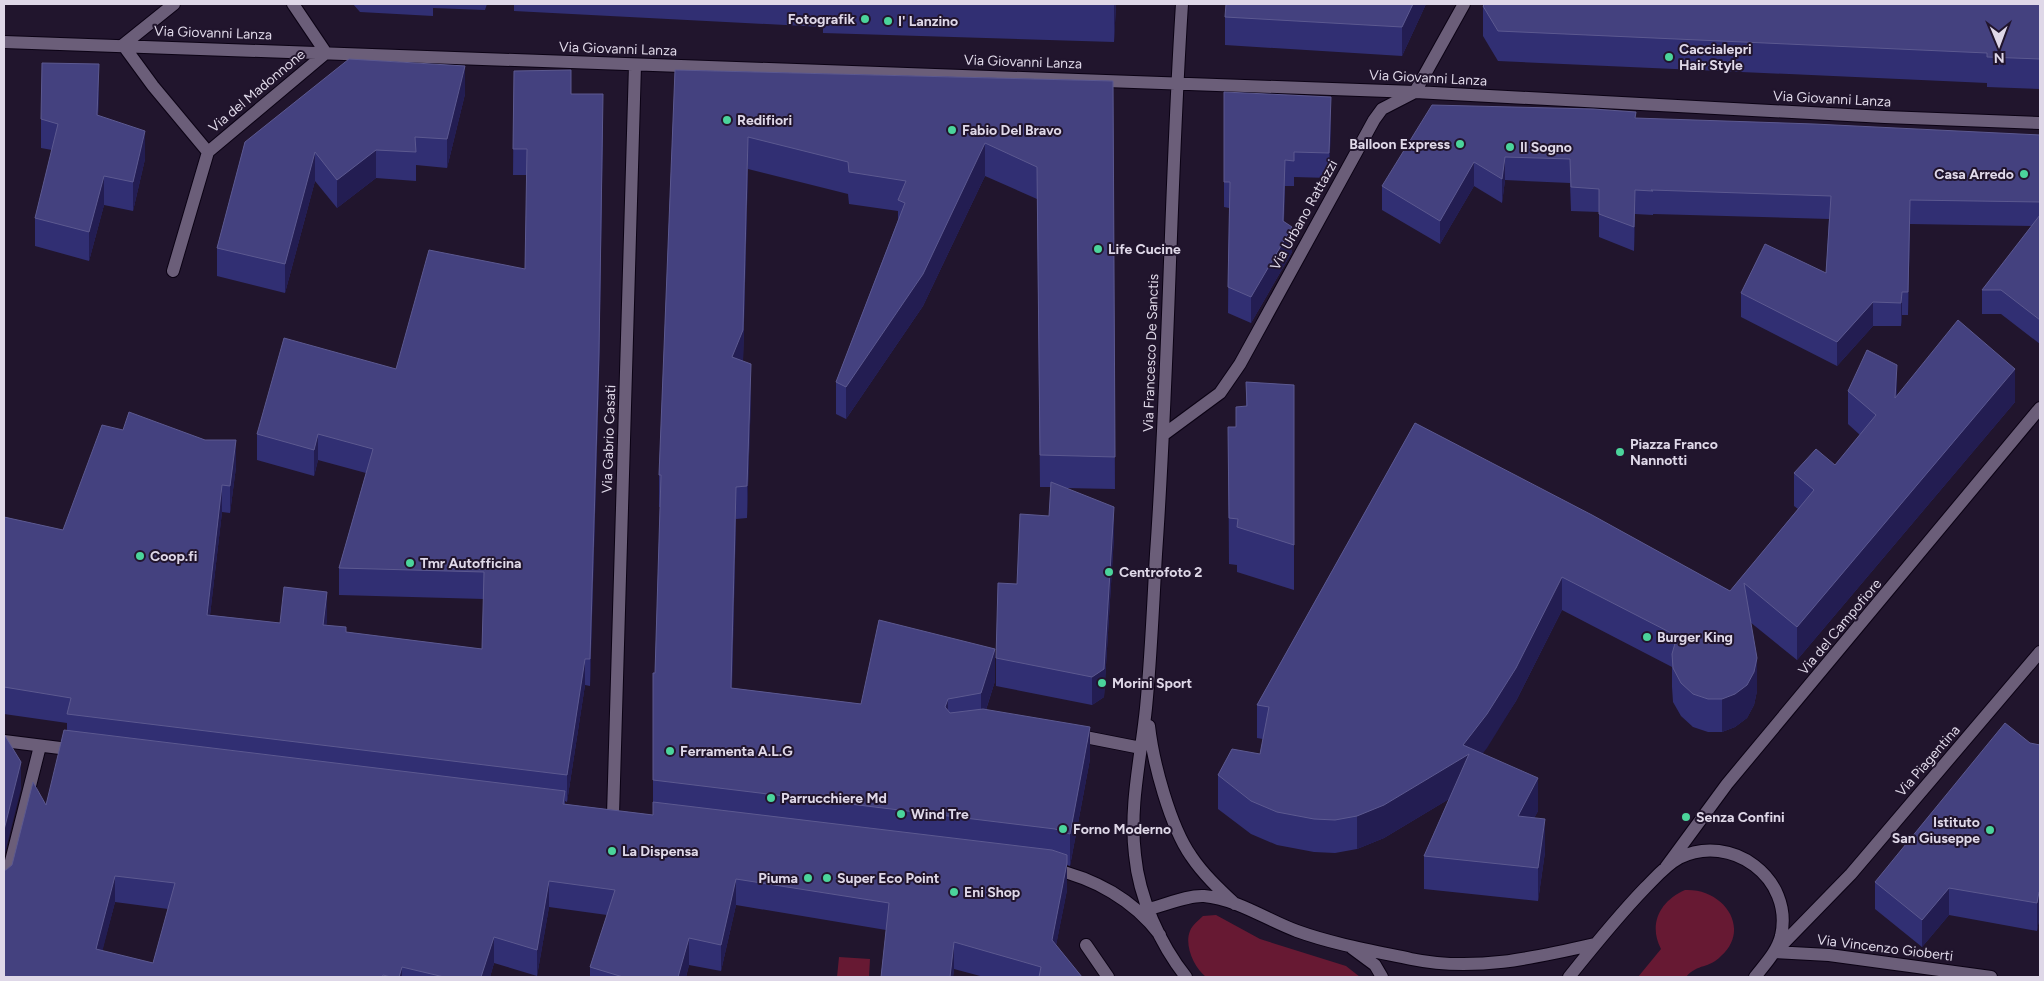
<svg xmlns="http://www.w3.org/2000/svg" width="2044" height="981" font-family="Figtree,sans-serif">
  <rect width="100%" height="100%" fill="#21152d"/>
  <path fill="#671933" d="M1685,890C1723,888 1752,928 1721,956C1709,969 1698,963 1686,977H1638L1661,949C1648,924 1660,901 1685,890Z
    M1216,915L1260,939L1346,966L1360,977H1206C1194,968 1184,945 1190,931C1192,925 1199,920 1203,916Z
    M839,957L870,959L869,977H837Z"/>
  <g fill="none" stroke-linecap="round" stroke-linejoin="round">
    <defs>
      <path id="minor" d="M174,4L123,45L153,86L208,152
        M1182,4C1170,187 1169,371 1156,554C1153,605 1151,657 1146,708C1141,757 1129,806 1135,855C1139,898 1160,944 1186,977
        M4,42L1415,92L1885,117L2040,123
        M173,271L208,152L326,53L293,4
        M1163,435L1220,393L1240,364L1374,120L1382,109L1415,92L1464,4
        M1149,726C1153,762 1170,826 1191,856C1203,874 1219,889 1235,904
        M1075,735L1141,748
        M4,741L76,750
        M613,815L635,65
        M1666,867L1727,784L2040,408
        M1052,869C1094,878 1134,900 1160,935
        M4,889L40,746
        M1149,909C1166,905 1187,895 1204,896C1237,899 1267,920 1297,931C1333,944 1373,951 1411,959C1474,972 1534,958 1595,944
        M1086,945L1108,977
        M1352,948L1375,965L1382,977
        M1775,952L1851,874L2040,652
        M1775,952L1829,955L1991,977
        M1569,977C1593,947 1618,916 1645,888C1656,877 1666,865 1679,858C1731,832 1794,878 1781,936C1777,952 1765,964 1755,977"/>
    </defs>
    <use href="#minor" stroke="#0b0214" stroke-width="14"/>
    <use href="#minor" stroke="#6b5e79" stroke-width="12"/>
  </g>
  <path fill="#312f73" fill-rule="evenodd" d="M353,4H487L485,10L433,8V16L360,12Z
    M514,4H1116L1114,42L823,33V27L514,11Z
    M1426,4L1402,56L1225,45V17Z
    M2040,4V89L1987,87V83L1498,61L1483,36V6Z
    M675,70L1113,81L1115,489L1065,488L1114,536L1104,697L1092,705L996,686V658L1017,584L1049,516L1051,487H1040L1037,199L985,176L923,306L846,419L836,414V382L898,220V211L849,204L848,194L748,169L743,361L751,396L747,518L736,519L732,688L861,704L995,681L986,710L1090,759L1070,866L1067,865V890L1056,945L1082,977H984L954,969L953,977H881L886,930L736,905L721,971L689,965L686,977H590V967L607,915L549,907L537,976L494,963L490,977H4L6,870L12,865L46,805L67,730V723L4,714V517L63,530L236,467L230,513L222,512L210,615L280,623L327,619L326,626L346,632L482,649L484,599L339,595V568L366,473L318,460L314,476L257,460V434L396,369L525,269L527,175H513L514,71L571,94L603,121L599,379L590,686L585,685L567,802L565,801V804L653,815V673H655L660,507H659V475ZM115,902L168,909L153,963L102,951Z
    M99,92L98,116L145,159L133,211L104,205L89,261L35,246V218L52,150L41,148V119Z
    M1224,92L1331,123L1329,178L1294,177V186H1285L1284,221L1292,252L1251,323L1228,313L1229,208L1224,207Z
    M465,94L447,168L416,165V181L376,178L337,208L315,181L285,293L217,276V248L245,142Z
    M1635,118L2040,135V344L2001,314H1982V290L2032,226L1910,224L1908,315H1902L1901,326H1873L1837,366L1741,317V293L1826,273L1829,219L1653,214V215L1635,214L1634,251L1599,237V212L1571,211L1570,183L1505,180L1502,203L1474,186L1440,244L1382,210V186Z
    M1246,382L1294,385V590L1237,572V565L1229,564L1228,427H1236L1246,406Z
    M1848,391L1897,395L2015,402L1797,660L1750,622L1757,691L1754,705L1747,718L1735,727L1722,732H1708L1693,727L1681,716L1673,702L1672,687V667L1562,610L1516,701L1482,753L1538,811L1534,818L1545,852L1538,901L1424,889V856L1449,799L1384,838L1357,849L1335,853L1314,852L1277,845L1251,834L1218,809V775L1260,754L1263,739L1257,738V705L1415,423L1730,591L1798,509L1794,506V473L1835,465L1860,435L1848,424Z
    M2030,743L2040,745V920H2039L2037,931L1949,915L1922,947L1875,909V882Z"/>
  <path fill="#231d52" d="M1114,4H1116L1114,42Z
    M1413,4H1426L1402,56V27Z
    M99,64V92L97,144V115Z
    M465,66V94L447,168V139Z
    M603,94L599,379L590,686V659Z
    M1331,97V123L1329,178V153Z
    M145,131V159L133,211V182Z
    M748,137V169L743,362L732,357Z
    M985,143V176L923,306L846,419V387Z
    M376,150V178L337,208V180Z
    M315,152V181L285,293V264Z
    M1505,157V180L1502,203V179Z
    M1285,160L1283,242L1292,227V252L1251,323V297L1283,221Z
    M1474,162V186L1440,244V221Z
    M104,176V205L89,261V232Z
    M1635,190V214L1634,251V227Z
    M1910,200V224L1908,315V292Z
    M1902,292V315L1901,326V303Z
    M1873,302V326L1837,366V342Z
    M751,364V396L747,518V486Z
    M1897,365V398H1895Z
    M2015,369V402L1797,660V627Z
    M318,434V460L314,476V450Z
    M236,440V467L230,513V486Z
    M222,485V512L207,641V615Z
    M736,487V519L731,720V688Z
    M1114,507V536L1104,697L1092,705V677Z
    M1562,577V610L1516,701L1487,748L1469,771V787L1384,838L1357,849V816L1463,745Z
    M327,592V619L323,652V625Z
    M995,649V681L981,725V693Z
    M1757,658V691L1754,705L1747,718L1735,727L1722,732V699Z
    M585,659V685L567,802V775Z
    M948,699V731L945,707Z
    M1090,727V759L1070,866V834Z
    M21,762V789L4,857V830Z
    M1538,778V811L1518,850V816Z
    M1545,819V852L1538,901V868Z
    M1067,863V890L1052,966V940Z
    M115,876V902L96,976V949Z
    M736,879V905L721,971V945Z
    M549,881V907L537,976V950Z
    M1949,888V915L1922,947V920Z
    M2039,892V920L2037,931V903Z
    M494,937V963L490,977H481Z
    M689,938V965L686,977H678Z
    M954,942V969L953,977H950Z
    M402,967V977H399Z"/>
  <path fill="#44417f" stroke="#5c5990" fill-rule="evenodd" d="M1226,4H1413L1402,27L1225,17Z
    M1485,4H2040V59L1987,57V53L1498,31L1483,6Z
    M349,59L465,66L447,139L415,137L416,152L376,150L337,180L315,152L285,264L217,248L245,142Z
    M42,63L99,64L97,115L145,131L133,182L104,176L89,232L35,218L58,124L41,119Z
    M571,70V94H603L599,352L590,659H585L567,775L67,714L71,698L4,687V517L63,530L102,425L123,430L129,412L205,440H236L230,486L222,485L207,615L280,623L284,587L327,592L323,625L346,627V632L482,649L484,572L339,568L373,449L318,434L314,450L257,434L284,338L396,369L429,250L525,269L527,149H513L514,71Z
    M675,70L1113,81L1115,457L1040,455L1037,167L985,143L923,274L846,387L836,382L905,203L898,200L906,181L849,172L848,162L748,137L743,330L732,357L751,364L747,486L736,487L731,688L861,704L879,620L995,649L981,693L948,699L945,707L950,713L983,709L1090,727L1070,834L1055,829L653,780V673H655L661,475H659Z
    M1224,92L1331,97L1329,153L1294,152V161L1285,160L1283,221L1292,227L1251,297L1228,287L1230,182H1224Z
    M1432,105L1593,109L1636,112L1635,118L1814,124L2040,135V202L1910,200L1908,292H1902L1901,303L1873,302L1837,342L1741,293L1765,244L1826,273L1831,196L1651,190L1653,191L1635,190L1634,227L1599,214V189L1571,187L1570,159L1505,157L1502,179L1474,162L1440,221L1382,186Z
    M2040,215V320L2001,290H1982Z
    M1958,320L2015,369L1797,627L1744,583L1757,658L1754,672L1747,685L1735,694L1722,699H1708L1693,694L1681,683L1673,668L1672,654L1677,636L1562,577L1516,668L1487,714L1463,745L1538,778L1518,816L1545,819L1538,868L1424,856L1469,754L1384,805L1357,816L1335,820L1314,819L1277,812L1251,801L1218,775L1232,749L1260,754L1269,707L1257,705L1415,423L1592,515L1730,591L1814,490L1794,473L1816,449L1835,465L1876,415L1848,391L1867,350L1897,365L1895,398Z
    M1246,382L1294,385V545L1237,527L1238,519L1229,518L1228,427H1236V407L1247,406Z
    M1051,482L1114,507L1104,669L1092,677L996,658L998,583L1017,584L1020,514L1049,516Z
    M2005,723L2030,743L2040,745V893L2039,892L2037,903L1949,888L1922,920L1875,882Z
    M64,730L565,791L563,804L653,815V802L1052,850L1067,855V863L1052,940L1082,977H1039L1041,967L954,942L950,977H881L889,903L736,879L721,945L689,938L678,977H623L590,967L615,890L549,881L537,950L494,937L481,977H444L402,967L399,977H391L383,975L382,977H4V870H6L12,865L33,782L46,805ZM115,876L175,883L153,963L96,949Z
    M4,734L21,762L4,830Z"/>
  <g fill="#4bd49b" stroke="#21152d" stroke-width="2">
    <circle cx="865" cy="19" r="5"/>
    <circle cx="888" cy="21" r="5"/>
    <circle cx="1669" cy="57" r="5"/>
    <circle cx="727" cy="120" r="5"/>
    <circle cx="952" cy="130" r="5"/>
    <circle cx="1460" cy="144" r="5"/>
    <circle cx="1510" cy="147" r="5"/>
    <circle cx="2024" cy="174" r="5"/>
    <circle cx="1098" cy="249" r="5"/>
    <circle cx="1620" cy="452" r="5"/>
    <circle cx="140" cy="556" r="5"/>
    <circle cx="410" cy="563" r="5"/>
    <circle cx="1109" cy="572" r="5"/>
    <circle cx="1647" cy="637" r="5"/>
    <circle cx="1102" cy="683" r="5"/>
    <circle cx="670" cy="751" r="5"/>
    <circle cx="771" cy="798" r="5"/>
    <circle cx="901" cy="814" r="5"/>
    <circle cx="1686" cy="817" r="5"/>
    <circle cx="1063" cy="829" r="5"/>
    <circle cx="1990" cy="830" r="5"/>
    <circle cx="612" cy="851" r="5"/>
    <circle cx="808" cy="878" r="5"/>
    <circle cx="827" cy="878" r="5"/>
    <circle cx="954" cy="892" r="5"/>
  </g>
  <g text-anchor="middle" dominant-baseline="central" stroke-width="4" stroke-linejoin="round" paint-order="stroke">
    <g font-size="14" font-weight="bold" fill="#dfd8e8" stroke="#21152d" text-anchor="start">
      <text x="855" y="19" text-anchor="end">Fotografik</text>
      <text x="898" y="21">I' Lanzino</text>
      <text x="1679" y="49">Caccialepri<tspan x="1679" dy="16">Hair Style</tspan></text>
      <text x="737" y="120">Redifiori</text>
      <text x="962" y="130">Fabio Del Bravo</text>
      <text x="1450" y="144" text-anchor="end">Balloon Express</text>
      <text x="1520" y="147">Il Sogno</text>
      <text x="2014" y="174" text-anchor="end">Casa Arredo</text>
      <text x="1108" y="249">Life Cucine</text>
      <text x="1630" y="444">Piazza Franco<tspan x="1630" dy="16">Nannotti</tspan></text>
      <text x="150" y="556">Coop.fi</text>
      <text x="420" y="563">Tmr Autofficina</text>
      <text x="1119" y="572">Centrofoto 2</text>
      <text x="1657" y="637">Burger King</text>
      <text x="1112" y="683">Morini Sport</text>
      <text x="680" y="751">Ferramenta A.L.G</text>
      <text x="781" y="798">Parrucchiere Md</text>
      <text x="911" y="814">Wind Tre</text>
      <text x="1696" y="817">Senza Confini</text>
      <text x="1980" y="822" text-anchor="end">Istituto<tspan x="1980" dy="16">San Giuseppe</tspan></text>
      <text x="1073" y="829">Forno Moderno</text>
      <text x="622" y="851">La Dispensa</text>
      <text x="798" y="878" text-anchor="end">Piuma</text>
      <text x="837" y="878">Super Eco Point</text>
      <text x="964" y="892">Eni Shop</text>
    </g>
    <g font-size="14" fill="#dfd8e8" stroke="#21152d">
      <text transform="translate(213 33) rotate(2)">Via Giovanni Lanza</text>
      <text transform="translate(618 49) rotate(2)">Via Giovanni Lanza</text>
      <text transform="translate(1023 62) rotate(2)">Via Giovanni Lanza</text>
      <text transform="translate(1428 78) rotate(3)">Via Giovanni Lanza</text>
      <text transform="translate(257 91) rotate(-40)">Via del Madonnone</text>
      <text transform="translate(1832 99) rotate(3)">Via Giovanni Lanza</text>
      <text transform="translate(1304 215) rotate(-61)">Via Urbano Rattazzi</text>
      <text transform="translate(1151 353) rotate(-88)">Via Francesco De Sanctis</text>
      <text transform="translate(609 439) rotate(-88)">Via Gabrio Casati</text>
      <text transform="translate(1840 627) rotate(-50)">Via del Campofiore</text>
      <text transform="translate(1928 761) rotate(-49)">Via Piagentina</text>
      <text transform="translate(1885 948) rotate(7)">Via Vincenzo Gioberti</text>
    </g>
  </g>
  <rect width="2044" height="981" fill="none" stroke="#dfd8e8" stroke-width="10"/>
  <g transform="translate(1999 45) rotate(179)" stroke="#21152d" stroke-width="4" paint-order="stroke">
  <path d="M0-4L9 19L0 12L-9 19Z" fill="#dfd8e8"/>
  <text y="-8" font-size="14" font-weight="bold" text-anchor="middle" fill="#dfd8e8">N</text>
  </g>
</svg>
